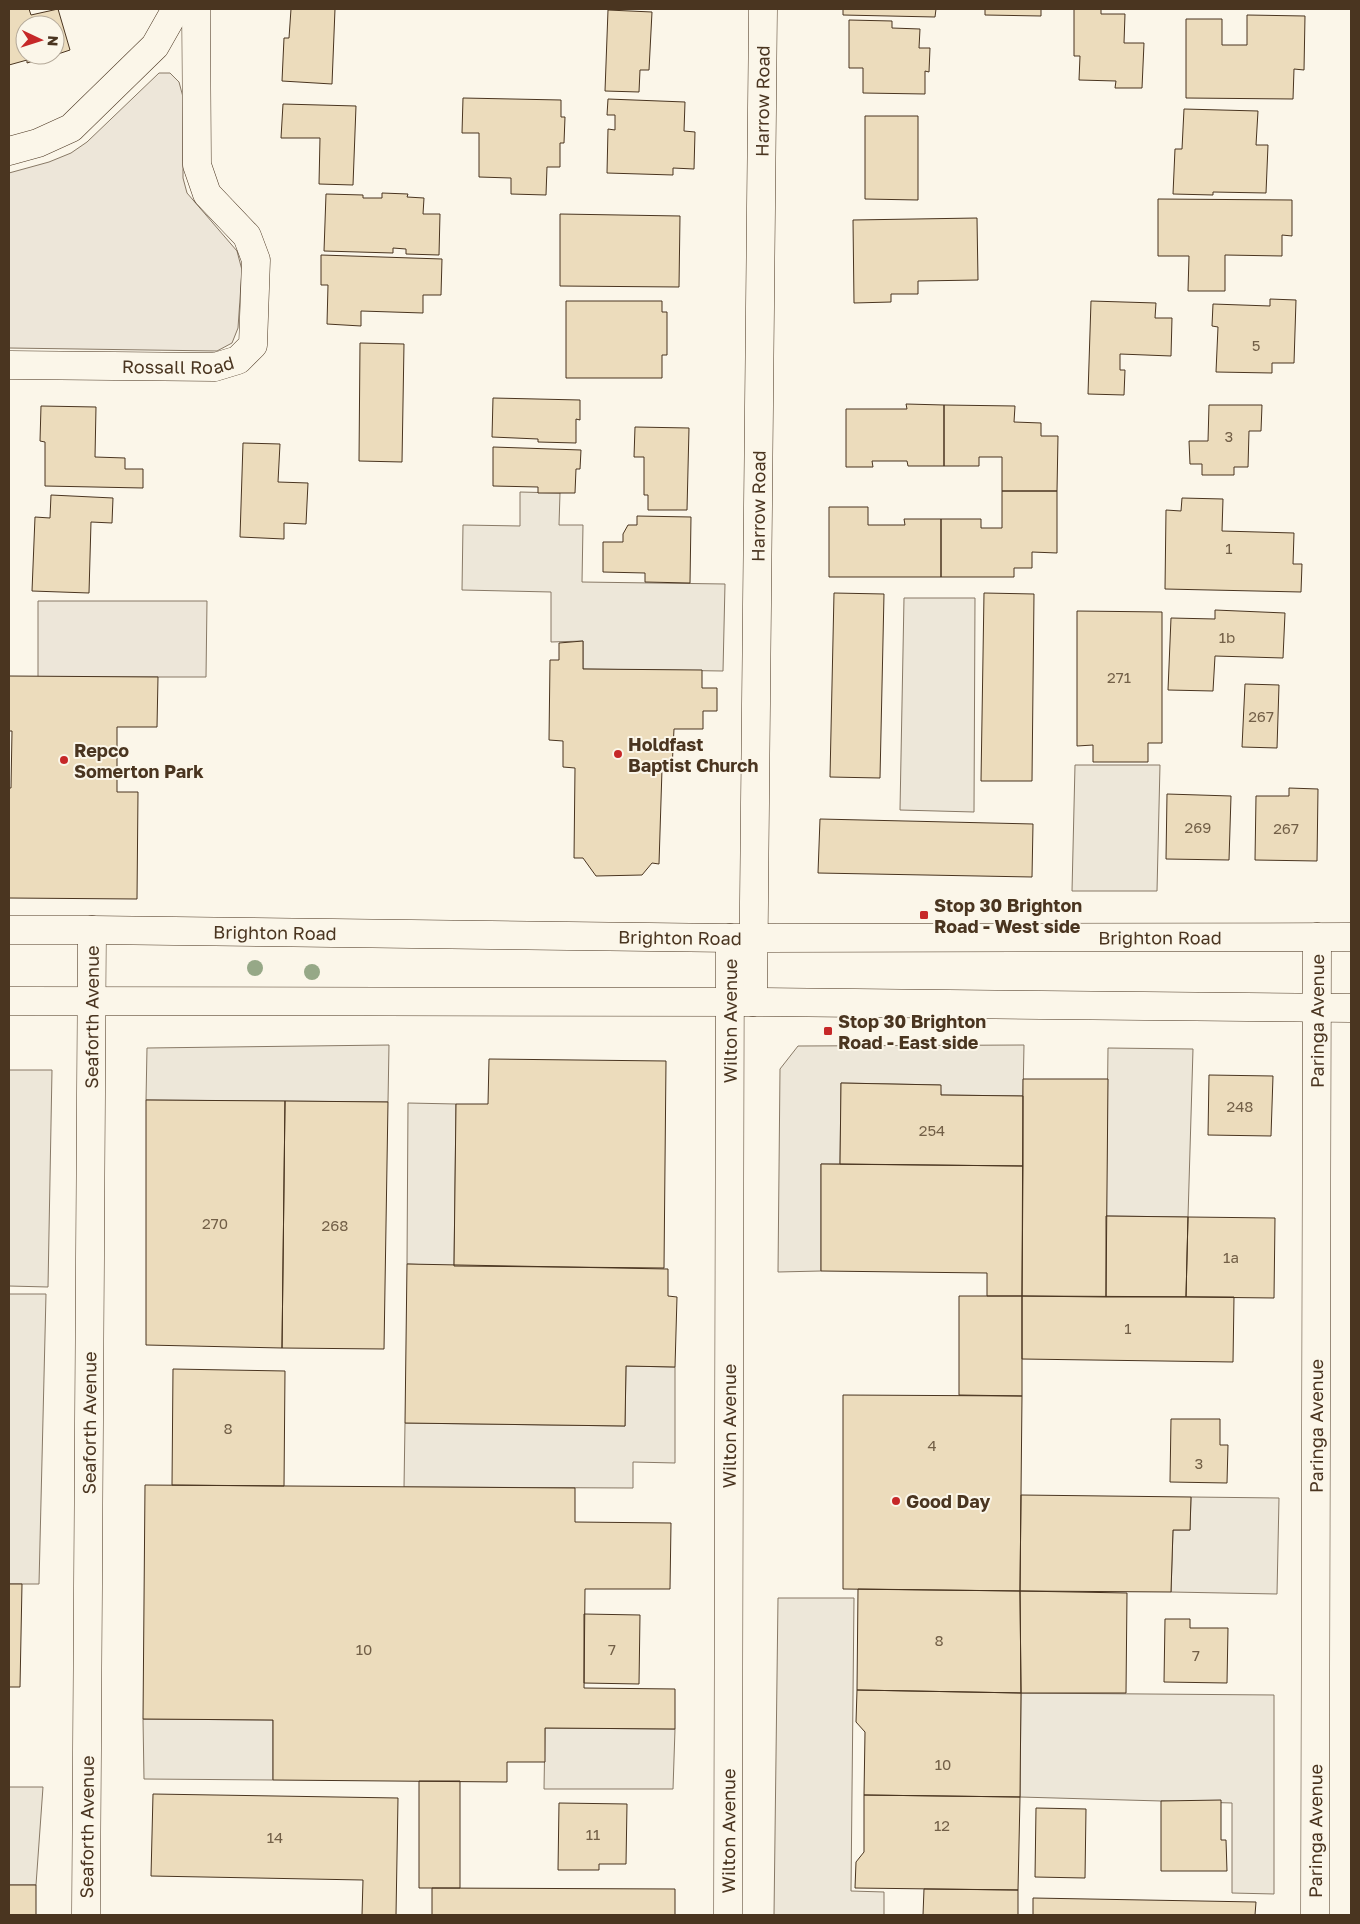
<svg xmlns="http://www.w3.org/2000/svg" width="1360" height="1924" font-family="'Golos Text',sans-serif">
  <rect width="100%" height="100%" fill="#fbf6e9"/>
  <path fill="#ede6d9" stroke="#887966" d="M159,73H170L179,82L183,97V178L187,193L237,251L242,270L238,328L232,343L217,351L9,348V173L49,162L71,153L87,142Z
    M38,601H207L206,677H38Z"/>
  <path fill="#ede7d9" stroke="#887966" d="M520,492L560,493L559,525H583L582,582L725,584L723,671L583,669V641L551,642V592L462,590L463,525L520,526Z
    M904,598H975L974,812L900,810Z
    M1075,765H1160L1157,891H1072Z
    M389,1045L388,1102L146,1100L147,1048Z
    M1024,1045L1023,1096L941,1095L940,1085L841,1083L840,1164H821V1271L778,1272L780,1069L798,1046Z
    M1108,1048L1193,1049L1188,1217L1106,1216Z
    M9,1070H52L48,1287L9,1286Z
    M408,1103L456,1104L454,1266L407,1264Z
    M9,1294H46L39,1584H9Z
    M626,1366L675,1367V1463L633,1462V1488L404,1487L405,1423L625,1426Z
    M1191,1497L1279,1498L1277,1594L1171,1592L1173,1530H1190Z
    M778,1598H854L851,1891L884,1892V1915H774Z
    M1021,1693L1274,1695V1894L1232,1893V1803L1020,1797Z
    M143,1719L273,1720V1780L144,1779Z
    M545,1728L675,1729L673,1789H544Z
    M9,1787H43L36,1885H9Z"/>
  <path fill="#ecdcbc" stroke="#4a3520" d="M9,9H29L31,15L58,9L70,50L55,55V25H25V55H53L27,63V60L9,65Z
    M291,9H335L332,84L282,81L284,38H289Z
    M843,9H936L935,17L843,15Z
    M985,9H1041V16L985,15Z
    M1074,9H1101V14H1125L1124,43H1144L1142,88H1115L1116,81L1079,80L1080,56H1074Z
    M608,10L652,12L649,70H640L639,92L605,91Z
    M1247,15L1305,16L1304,70L1294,69L1293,99L1186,98V19H1222V45H1247Z
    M849,20L892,21V28L920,29L919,48H930L929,72L925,71V94L863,93V68H849Z
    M463,98L561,100V117H565L564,143H560V167H547L546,195L511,194V178L479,177V133H462Z
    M608,99L685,102L684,131L695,132L694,169L673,168V175L607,173L608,129L615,130V115H607Z
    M283,104L356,106L353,185L319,184L320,138H281Z
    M1184,109L1258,111L1256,145H1268L1266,193L1213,192V195L1173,194L1175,149H1182Z
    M865,116H918V200L865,199Z
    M382,193L408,194L407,197L424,198L423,214H440L439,255L406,254V249L393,248V253L324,251L326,194L363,195V198H382Z
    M1158,199L1292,200V236L1282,235V256L1225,255V291H1188L1189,256H1158Z
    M560,214L680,216L679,287L560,286Z
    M977,218L978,280L918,281V294H891V302L854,303L853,220Z
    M321,255L442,259L441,295H423V313L361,311V326L327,324L328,285H321Z
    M1270,299L1296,300L1294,363H1272V373L1216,372L1218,327L1212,326L1213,304L1270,306Z
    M566,301H662V312H667V355H662V378H566Z
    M1091,301L1156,303L1155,318H1172L1171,356L1120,354V370H1125L1124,395L1088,394Z
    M360,343L404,344L402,462L359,461Z
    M493,398L580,400V420L576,419V443L538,442V439L492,437Z
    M906,404L944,405V466H908L907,461H872L873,467H846V409H907Z
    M944,405L1015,406L1014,422L1041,423V436H1058L1057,491H1002V457H979V466H944Z
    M1209,405H1262L1261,431H1249L1248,467H1234V475H1202V464H1190L1189,441H1208Z
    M41,406L96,407L95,457L125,458V469H143V488L45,486V442L40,441Z
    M635,427L689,428L687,510H648V495H644V457H634Z
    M243,443L280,444L278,482L308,483L306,524L284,523V539L240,537Z
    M493,447L581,450L580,469H576L575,493H538V487L493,486Z
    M1002,491H1057V553L1032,552V568H1014V577H941V519H981V528H1002Z
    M51,495L113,498L112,523L91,522L89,593L32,591L35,517L50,518Z
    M1182,498L1223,499L1222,531L1294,533L1293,564H1302L1301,592L1165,589L1166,510L1181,511Z
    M829,507H868V525H905L904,519H941V577H829Z
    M637,516L691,517L690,583L645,582V573L603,572V542H623V534L628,525H637Z
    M834,593L884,594L880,778L830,777Z
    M984,593L1034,594L1032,781H981Z
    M1215,610L1285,613L1283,658L1215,656L1213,691L1168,690L1171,618L1215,619Z
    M1077,611L1162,612V743H1148V762H1093V745L1077,746Z
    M583,641V669L702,670V688H717V711H703V729H674L672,769H662L659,864L652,863L642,875L596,876L583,858H574L575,768L563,767V741L549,740L550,660H559V643Z
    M9,676L158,677L157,727H117V792H138L137,899L9,898V788H11L12,731H9Z
    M1245,684L1279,685L1277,748L1242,747Z
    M1289,788L1318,789L1317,861L1255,860L1256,796H1289Z
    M1167,794L1231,796L1229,860L1166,859Z
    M820,819L1033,824L1032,877L818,873Z
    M489,1059L666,1061L664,1268L454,1266L456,1104H488Z
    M1209,1075L1273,1076L1271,1136L1208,1135Z
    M1023,1079H1108L1106,1297L1022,1296Z
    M841,1083L941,1085V1095L1023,1096V1166L840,1164Z
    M146,1100L285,1101L282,1348L146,1345Z
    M285,1101L388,1102L384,1349L282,1348Z
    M821,1164L1023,1166L1022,1296H987V1273L821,1271Z
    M1106,1216L1188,1217L1186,1297H1106Z
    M1188,1217L1275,1218L1274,1298L1186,1297Z
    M407,1264L668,1269V1296L677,1297L675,1367L626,1366L625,1426L405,1423Z
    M959,1296H1022V1396L959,1395Z
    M1022,1296L1234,1297L1233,1362L1022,1359Z
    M173,1369L285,1371L284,1486L172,1485Z
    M843,1395L1022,1396L1020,1591L843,1589Z
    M1171,1419H1220V1445H1228L1227,1483L1170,1482Z
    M145,1485L575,1488V1522L671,1523L670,1589H585L584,1688L675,1689V1729L545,1728V1762H507V1782L273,1780V1720L143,1719Z
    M1021,1495L1191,1497L1190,1530H1173L1171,1592L1020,1591Z
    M9,1584H22L20,1687H9Z
    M858,1589L1020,1591L1021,1693L857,1690Z
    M1020,1591L1127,1593L1126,1693H1021Z
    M584,1614L640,1615L639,1684L584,1683Z
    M1165,1619H1190V1628H1228L1227,1683L1164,1682Z
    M857,1690L1021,1693L1020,1797L864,1795L865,1732L856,1722Z
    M419,1781H460V1888H419Z
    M153,1794L398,1798L396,1915H362L363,1880L151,1876Z
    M864,1795L1020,1797L1018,1890L855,1888L856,1862L864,1852Z
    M1221,1800V1840H1226L1227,1871H1161V1801Z
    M559,1803L627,1804L626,1864H599V1870H558Z
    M1036,1808L1086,1809L1085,1878L1035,1877Z
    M9,1885H36V1915H9Z
    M432,1888L675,1889V1915H432Z
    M924,1889L1018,1890V1915H923Z
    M1033,1898L1256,1902L1255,1915H1033Z"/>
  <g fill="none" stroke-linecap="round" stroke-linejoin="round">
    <defs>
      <g id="minor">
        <path d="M9,151L38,143L71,128L155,46L176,9"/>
        <path id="s1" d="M9,365L215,367L238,360L253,345L256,260L247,236L207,194L197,165L196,9"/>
        <path id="s2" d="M753,1002L763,9"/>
        <path id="s3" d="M86,1915L92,930"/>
        <path id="s4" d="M728,1915L730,938"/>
        <path id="s5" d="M1315,1915L1317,937"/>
      </g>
      <g id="primary">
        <path id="s6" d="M9,930H92L730,938L1351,937"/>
        <path d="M9,1001L753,1002L1351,1008"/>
      </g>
    </defs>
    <use href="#minor" stroke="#4a3520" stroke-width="29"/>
    <use href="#primary" stroke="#4a3520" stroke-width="29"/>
    <use href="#minor" stroke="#fbf6e9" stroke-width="28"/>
    <use href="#primary" stroke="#fbf6e9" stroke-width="28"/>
  </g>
  <g fill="#96a887">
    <circle cx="255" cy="968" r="8"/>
    <circle cx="312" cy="972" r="8"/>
  </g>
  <g fill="#c62828" stroke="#fbf6e9" stroke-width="2">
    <circle cx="618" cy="754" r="5"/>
    <circle cx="64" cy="760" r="5"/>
    <rect x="919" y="910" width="10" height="10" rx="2.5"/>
    <rect x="823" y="1026" width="10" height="10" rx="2.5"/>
    <circle cx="896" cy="1501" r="5"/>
  </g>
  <g text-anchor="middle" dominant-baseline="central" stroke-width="4" stroke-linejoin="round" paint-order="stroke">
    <g font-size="15" fill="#725f47">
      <text x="1256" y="345">5</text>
      <text x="1229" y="436">3</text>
      <text x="1229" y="548">1</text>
      <text x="1227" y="637">1b</text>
      <text x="1119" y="677">271</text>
      <text x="1261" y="716">267</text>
      <text x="1198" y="827">269</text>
      <text x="1286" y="828">267</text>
      <text x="1240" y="1106">248</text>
      <text x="932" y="1130">254</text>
      <text x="215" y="1223">270</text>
      <text x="335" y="1225">268</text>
      <text x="1231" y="1257">1a</text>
      <text x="1128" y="1328">1</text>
      <text x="228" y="1428">8</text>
      <text x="932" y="1445">4</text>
      <text x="1199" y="1463">3</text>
      <text x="939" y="1640">8</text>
      <text x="364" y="1649">10</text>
      <text x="612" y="1649">7</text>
      <text x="1196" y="1655">7</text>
      <text x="943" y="1764">10</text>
      <text x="942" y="1825">12</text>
      <text x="593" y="1834">11</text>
      <text x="275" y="1837">14</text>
    </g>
    <g font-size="18" fill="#4a3520" stroke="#fbf6e9">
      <text stroke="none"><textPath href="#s2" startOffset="901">Harrow Road</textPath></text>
      <text stroke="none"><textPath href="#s1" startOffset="169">Rossall Road</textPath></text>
      <text stroke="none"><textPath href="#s2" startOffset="496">Harrow Road</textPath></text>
      <text stroke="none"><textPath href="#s6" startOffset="266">Brighton Road</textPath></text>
      <text stroke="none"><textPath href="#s6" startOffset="671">Brighton Road</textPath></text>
      <text stroke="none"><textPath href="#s6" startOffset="1151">Brighton Road</textPath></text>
      <text stroke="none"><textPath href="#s3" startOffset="898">Seaforth Avenue</textPath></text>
      <text stroke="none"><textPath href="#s5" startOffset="894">Paringa Avenue</textPath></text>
      <text stroke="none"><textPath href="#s4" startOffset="894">Wilton Avenue</textPath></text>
      <text stroke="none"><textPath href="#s3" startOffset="492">Seaforth Avenue</textPath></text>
      <text stroke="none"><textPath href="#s5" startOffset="489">Paringa Avenue</textPath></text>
      <text stroke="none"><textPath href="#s4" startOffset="489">Wilton Avenue</textPath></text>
      <text stroke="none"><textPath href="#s3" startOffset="88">Seaforth Avenue</textPath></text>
      <text stroke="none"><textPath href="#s5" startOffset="84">Paringa Avenue</textPath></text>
      <text stroke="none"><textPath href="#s4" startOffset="84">Wilton Avenue</textPath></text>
    </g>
    <g font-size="18" font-weight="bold" fill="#4a3520" stroke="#fbf6e9" text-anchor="start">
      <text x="628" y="744">Holdfast<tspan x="628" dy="21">Baptist Church</tspan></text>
      <text x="74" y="750">Repco<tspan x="74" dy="21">Somerton Park</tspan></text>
      <text x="934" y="905">Stop 30 Brighton<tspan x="934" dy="21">Road - West side</tspan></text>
      <text x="838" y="1021">Stop 30 Brighton<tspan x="838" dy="21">Road - East side</tspan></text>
      <text x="906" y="1501">Good Day</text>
    </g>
  </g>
  <rect width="1360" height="1924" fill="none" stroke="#4a3520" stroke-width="20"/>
  <g transform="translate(40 40) rotate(94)"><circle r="24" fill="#fbf6e9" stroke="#b4a999"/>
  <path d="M0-4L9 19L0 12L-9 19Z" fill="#c62828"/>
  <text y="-8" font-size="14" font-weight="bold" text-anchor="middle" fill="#4a3520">N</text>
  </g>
</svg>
